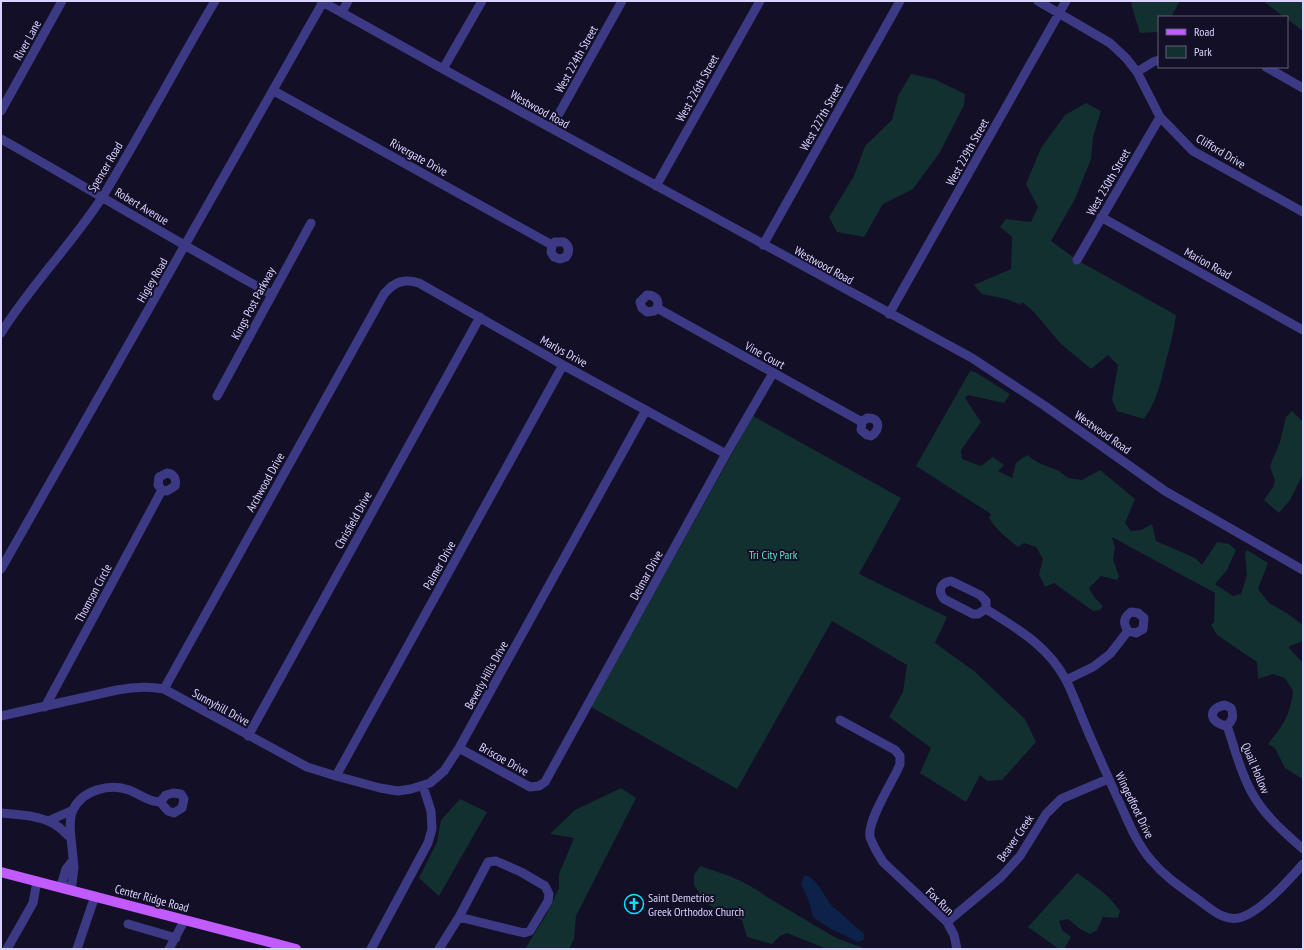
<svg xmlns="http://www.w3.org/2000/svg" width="1304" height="950" font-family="'PT Sans Narrow',sans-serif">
  <rect width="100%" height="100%" fill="#130f26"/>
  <path fill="#12302f" d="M1133,1H1180L1171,17H1159V32L1140,33L1131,4Z
    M1263,1H1303V31L1287,19V17H1284Z
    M911,74L934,79L965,94L964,105L940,152L913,189L883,204L864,237L837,232L829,217L854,176L865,146L892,120L898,96Z
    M1086,103L1101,111L1093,137L1091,159L1075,199L1051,241L1077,260L1176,315C1174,331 1170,346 1166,361C1160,384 1158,399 1144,419L1117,411L1112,400L1118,365L1108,355L1091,369L1061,344L1034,312L1022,302L1021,305L1006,299L982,294L974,285L1011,269L1012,237L1000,227L1006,219L1031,222L1038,207L1026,184L1041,148L1065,115Z
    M970,371L975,372L1010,394L1004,403L968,395L965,398L981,422L961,450L962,459L981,466L993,457L1004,465L998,471L1012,478L1016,463L1027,455L1039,463L1059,471L1068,478L1082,480L1100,470L1135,499L1125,523L1131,531L1141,530L1152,524L1156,541L1195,558L1202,565L1217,542L1229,544L1236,550L1227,570L1215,584L1233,596L1241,594L1247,575L1245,553L1247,550L1268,563L1258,589L1269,603L1288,614L1303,625V641L1290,646L1289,648L1303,663V777L1301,778L1285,768L1275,748L1268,744C1283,726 1290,715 1293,691L1285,678L1273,674L1258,679L1257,662L1217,635L1211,625L1214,622L1215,593L1112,537L1115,548L1113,559L1119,577L1117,580L1101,576L1089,588L1094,597L1103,606L1100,610L1093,611L1054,583L1045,587L1039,574L1043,559L1036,547L1024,543L1018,547C1007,538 996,530 989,518L991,514L916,466Z
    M1292,411L1303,422V474L1290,500L1279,513L1264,500L1273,487L1275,481L1270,466L1280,442L1286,417Z
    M753,416L901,498L859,574L947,617L935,643L974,671L1025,719L1036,742L1002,780L987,781L980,775L966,802L920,773L931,748L889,717L903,692L907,665L832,621L737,789L591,707Z
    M621,788L636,798L576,916L574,939L569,949H525L546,915L559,888V874L574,838L550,834L575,810Z
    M460,799L487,812L439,896L419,878L437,842L441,820Z
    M700,866C724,874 747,881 767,897L836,938L866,949H827L787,933L780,936L772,944L747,937L742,920L723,914L705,902L694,885V875Z
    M1077,873C1093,884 1109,895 1120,911L1118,918L1103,917L1097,930L1090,934L1080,929L1068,919L1059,921L1062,930L1071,937L1064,949H1059L1028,927Z"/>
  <path fill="#0c2248" d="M804,876H809L819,886L830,904L863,933L865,936L863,940L858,942L831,929L813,917L809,901L801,884Z"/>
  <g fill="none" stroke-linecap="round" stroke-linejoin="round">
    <path stroke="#3d3a85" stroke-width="9" d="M321,1L443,69L972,358L1045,406L1165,491L1303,570
      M1038,1L1110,43L1126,58L1137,72L1160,117L1193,151L1303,212
      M342,12L348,1
      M1266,67L1303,88
      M443,69L482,1
      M1137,72L1153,62L1159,60
      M274,91L552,245L555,242H564C569,246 570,251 566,257L560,259L554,257L551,252L552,245
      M1,111L62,1
      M551,128L622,1
      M1,139C91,190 180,244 271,294
      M656,186L760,1
      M1101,217L1303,330
      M763,245L900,1
      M1077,260L1160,117
      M657,308L654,311L647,312L642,308L640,302L647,295C655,295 660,300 657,308L862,422L861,430L867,435L871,436C881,430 880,417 867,418L862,422
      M889,314L1066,1
      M1,333C31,285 72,244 103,196C142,132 177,65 215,1
      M217,396L311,223
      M1,569L323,2
      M951,581L980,595L986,601V609L978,614H973L944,599C937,591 941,582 951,581Z
      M986,609C1018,629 1048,646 1066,680C1073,694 1078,708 1084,722C1096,751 1109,779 1122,808C1130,826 1138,845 1151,860C1165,877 1182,888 1200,901C1212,910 1226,923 1242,917C1261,911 1290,879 1303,864
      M1066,680L1093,667L1110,654L1128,631L1136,633L1143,629L1144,618L1138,613L1131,612C1123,618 1123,623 1128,631
      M164,689L384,294C394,282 404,278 419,283L563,365L726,454
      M1225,705L1231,708C1234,716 1233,720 1227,726C1209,723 1207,708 1225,705Z
      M45,707L162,490L167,491L175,486C177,479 174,474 167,473L159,477L158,485L162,490
      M1,716L117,690C133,687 147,686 164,689L307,767L336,776L380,788L398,791L411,789L430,783L444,771L459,748L646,410
      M840,720L895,750L900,756V764L897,771C890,785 867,822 870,837C873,846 878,854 883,862L947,922L954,935L957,949
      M1227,726C1235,748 1240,772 1252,793C1264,815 1284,832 1303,849
      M248,736L480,317
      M459,748L530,787L539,786L545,782L726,454L773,373
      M336,776L563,365
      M173,793L181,794L184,799L182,808L174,813L168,811L160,802L166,795Z
      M2,813C18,815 39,815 54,824C60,827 65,833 71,838L74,867L72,884L65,889L62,882L66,869L73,860
      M48,821L73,810
      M71,838C70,829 69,818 73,810C82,790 110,783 129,790C140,794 148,802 160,802
      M496,861L521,872L545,886L549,894L548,901L530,931L524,933L459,917L488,862Z
      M947,922L1001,877L1020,856L1046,814L1061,799L1108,779
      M128,924L176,938
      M7,949L33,903L37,881
      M77,949L95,896
      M169,949L184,921
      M371,949L428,843L432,829L431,811L423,786
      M439,949L459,917"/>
    <path stroke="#c25bff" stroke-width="10" d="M1,872L296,949"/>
  </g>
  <defs>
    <symbol id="church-ring" viewBox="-11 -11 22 22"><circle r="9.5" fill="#130f26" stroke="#00e5ff" stroke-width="1.5"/><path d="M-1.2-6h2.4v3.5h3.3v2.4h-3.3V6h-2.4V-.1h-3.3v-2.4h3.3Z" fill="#00e5ff"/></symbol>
  </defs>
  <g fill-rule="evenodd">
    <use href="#church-ring" x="623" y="893" width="22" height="22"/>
  </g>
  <g text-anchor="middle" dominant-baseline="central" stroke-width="4" stroke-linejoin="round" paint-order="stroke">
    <g font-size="12" fill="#d9d4ff" stroke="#130f26">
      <text transform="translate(27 40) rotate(-61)">River Lane</text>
      <text transform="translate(576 59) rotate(-61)">West 224th Street</text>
      <text transform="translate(697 88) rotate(-61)">West 226th Street</text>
      <text transform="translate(540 109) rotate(29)">Westwood Road</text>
      <text transform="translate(821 117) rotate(-61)">West 227th Street</text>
      <text transform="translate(1221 151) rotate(31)">Clifford Drive</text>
      <text transform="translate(967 152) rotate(-61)">West 229th Street</text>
      <text transform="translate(419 157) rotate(29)">Rivergate Drive</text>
      <text transform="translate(105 167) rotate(-59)">Spencer Road</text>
      <text transform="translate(1108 182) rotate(-60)">West 230th Street</text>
      <text transform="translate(142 206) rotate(31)">Robert Avenue</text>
      <text transform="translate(1208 263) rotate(29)">Marion Road</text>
      <text transform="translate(824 265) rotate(29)">Westwood Road</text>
      <text transform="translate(152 280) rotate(-60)">Higley Road</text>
      <text transform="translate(253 303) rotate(-62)">Kings Post Parkway</text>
      <text transform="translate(564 351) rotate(29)">Marlys Drive</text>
      <text transform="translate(765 355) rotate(29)">Vine Court</text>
      <text transform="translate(1103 432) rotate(35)">Westwood Road</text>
      <text transform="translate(265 482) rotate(-61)">Archwood Drive</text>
      <text transform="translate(353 520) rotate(-61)">Chrisfield Drive</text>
      <text transform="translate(439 565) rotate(-61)">Palmer Drive</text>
      <text transform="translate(646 575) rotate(-61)">Delmar Drive</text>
      <text transform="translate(93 593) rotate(-62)">Thomson Circle</text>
      <text transform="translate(486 675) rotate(-61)">Beverly Hills Drive</text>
      <text transform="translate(221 707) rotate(29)">Sunnyhill Drive</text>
      <text transform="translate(504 759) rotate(29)">Briscoe Drive</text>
      <text transform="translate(1256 768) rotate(67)">Quail Hollow</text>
      <text transform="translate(1135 805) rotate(64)">Wingedfoot Drive</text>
      <text transform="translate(1015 838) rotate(-55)">Beaver Creek</text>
      <text transform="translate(152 898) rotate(15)">Center Ridge Road</text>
      <text transform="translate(940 901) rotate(44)">Fox Run</text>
    </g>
    <g font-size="12" fill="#5fe0c0" stroke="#130f26">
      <text x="773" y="554">Tri City Park</text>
    </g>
    <g font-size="12" fill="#d9d4ff" stroke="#130f26" text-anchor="start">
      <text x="648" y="897">Saint Demetrios<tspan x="648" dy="14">Greek Orthodox Church</tspan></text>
    </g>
  </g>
  <rect width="1304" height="950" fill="none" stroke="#d9d4ff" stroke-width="4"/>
  <rect x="1158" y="16" width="130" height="52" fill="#130f26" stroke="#625e7d"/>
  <rect x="1166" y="29" width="20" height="6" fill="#c25bff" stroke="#625e7d"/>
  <text x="1194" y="36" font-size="12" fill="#d9d4ff">Road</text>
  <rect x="1166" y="46" width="20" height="12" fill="#12302f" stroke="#625e7d"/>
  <text x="1194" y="56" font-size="12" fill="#d9d4ff">Park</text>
</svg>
